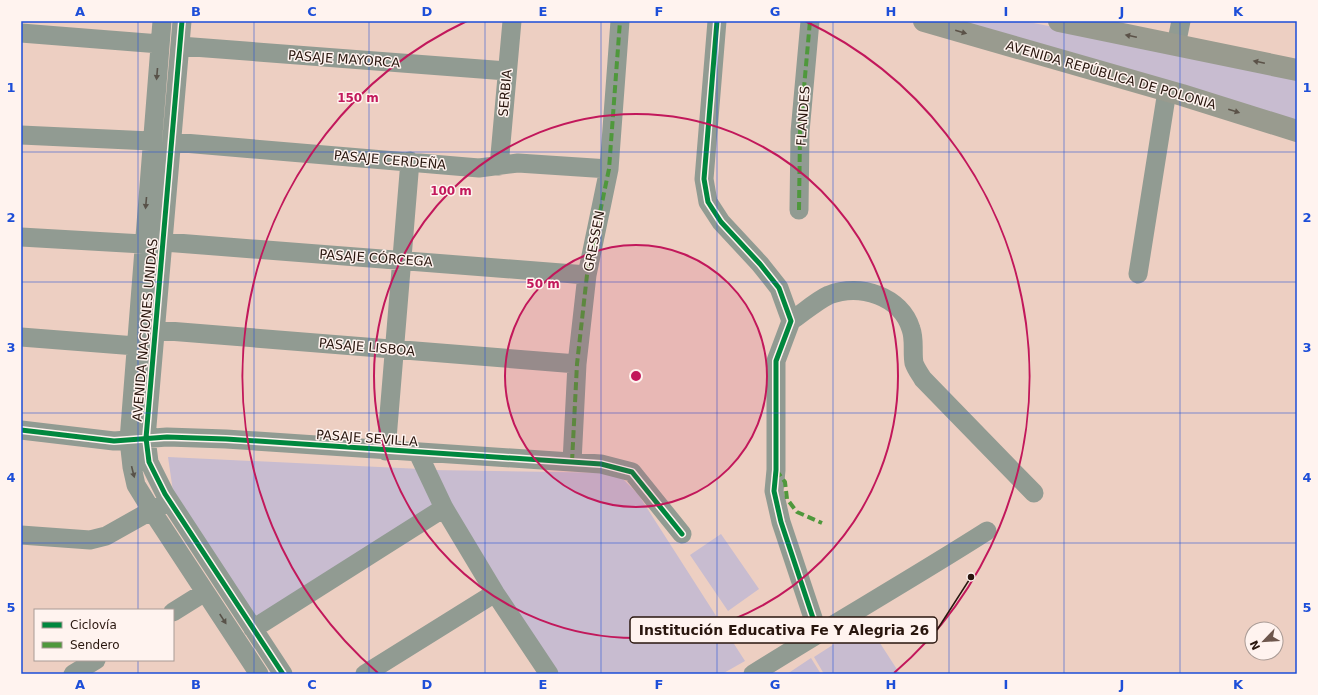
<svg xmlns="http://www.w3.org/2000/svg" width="1318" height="695" font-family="'DejaVu Sans',sans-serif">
  <rect width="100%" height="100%" fill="#edcfc2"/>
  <path fill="#c8bcd0" d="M956,21H1023L1297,74V121Z
    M168,457L421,469L440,509L258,625L174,498Z
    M431,470L617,473L638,494L745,661L722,674H552Z
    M721,534L759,589L728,611L690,555Z
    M867,623L900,674H824L814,657Z
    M811,658L821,674H787Z"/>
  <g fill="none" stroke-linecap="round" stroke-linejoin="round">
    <path stroke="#919b92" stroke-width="19" d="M162,21L129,440L132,467L136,485L152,511L259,674
      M182,21L146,438L149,462L165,494L283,674
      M717,21L704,179L708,202L721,222L760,264L779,288L791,321L776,361V470L774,491L781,522L818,633
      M21,33L160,44
      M1176,45L1181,21
      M180,46L507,71
      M21,135L151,141
      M172,142L479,168L518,163L609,169
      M499,166L512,21
      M799,210L800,132L810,21
      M21,237L143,244
      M164,242L587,275
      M1138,274L1167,91
      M791,321C803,313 816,301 829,295C860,283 901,296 911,329C915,340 912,352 914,363C916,369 920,374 923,379L1034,493
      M156,330L577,364
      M21,337L136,346
      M21,430L114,441L167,437L226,439L601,464L632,472L682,534
      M386,451L410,161
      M418,453L444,508L495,593L549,674
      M572,462L577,364L587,275L609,169L620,21
      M21,535L90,540L106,536L163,504
      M173,612L205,592
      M253,629L444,508
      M73,674L96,660
      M365,674L495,593
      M753,674C831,625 910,580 987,531"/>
    <path stroke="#999b8f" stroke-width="22" d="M924,21L1182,95L1297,131
      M1059,21L1297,70"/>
    <path stroke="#4f983c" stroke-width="4" stroke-dasharray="8 4" stroke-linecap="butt" d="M799,210L800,132L810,21
      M572,462L577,364L587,275L609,169L620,21
      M776,470L785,482L787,499L797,512L822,523"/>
    <defs>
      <path id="cycleway" d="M182,21L146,438L149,462L165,494L283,674
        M717,21L704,179L708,202L721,222L760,264L779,288L791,321L776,361V470L774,491L781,522L818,633
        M21,430L114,441L167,437L226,439L601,464L632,472L682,534"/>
    </defs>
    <use href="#cycleway" stroke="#fff3ef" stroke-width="8"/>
    <use href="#cycleway" stroke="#00873e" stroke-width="5"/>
  </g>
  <defs><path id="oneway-solid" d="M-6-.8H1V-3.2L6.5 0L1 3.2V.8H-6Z"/></defs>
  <g fill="#5b5248">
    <use href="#oneway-solid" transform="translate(961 32) rotate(16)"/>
    <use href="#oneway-solid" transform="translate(1131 36) rotate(-168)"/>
    <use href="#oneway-solid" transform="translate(1259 62) rotate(-168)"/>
    <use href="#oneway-solid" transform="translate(1234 111) rotate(17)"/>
  </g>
  <g fill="#585249">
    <use href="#oneway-solid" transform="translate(157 74) rotate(95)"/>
    <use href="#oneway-solid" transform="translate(146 203) rotate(95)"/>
    <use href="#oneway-solid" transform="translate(133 472) rotate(76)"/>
    <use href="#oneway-solid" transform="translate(223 619) rotate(57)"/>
  </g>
  <path fill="none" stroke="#1d4ed8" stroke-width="1" stroke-opacity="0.55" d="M138,21V610M254,21V674M369,21V674M485,21V674M601,21V674M717,21V674M833,21V674M949,21V674M1064,21V674M1180,21V674M21,152H1297M21,282H1297M21,413H1297M21,543H1297M138,660V674"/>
  <circle cx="636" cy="376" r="131" fill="#c2185b" fill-opacity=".12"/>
  <g fill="none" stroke="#c2185b" stroke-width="2">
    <circle cx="636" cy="376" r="131"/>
    <circle cx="636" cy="376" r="262"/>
    <path d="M378 673A393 393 0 0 1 467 21M805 21A393 393 0 0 1 894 673"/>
  </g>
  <g text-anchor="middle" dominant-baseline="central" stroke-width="3" stroke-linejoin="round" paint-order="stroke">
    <g font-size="13" fill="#29160e" stroke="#fff3ef">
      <text transform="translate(344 59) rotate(4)">PASAJE MAYORCA</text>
      <text transform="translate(1111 75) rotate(16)">AVENIDA REPÚBLICA DE POLONIA</text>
      <text transform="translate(505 93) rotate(-85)">SERBIA</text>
      <text transform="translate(803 116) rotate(-86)">FLANDES</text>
      <text transform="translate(390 160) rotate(5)">PASAJE CERDEÑA</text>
      <text transform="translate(594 241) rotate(-79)">GRESSEN</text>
      <text transform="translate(376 258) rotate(4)">PASAJE CÓRCEGA</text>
      <text transform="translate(145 330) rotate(-85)">AVENIDA NACIONES UNIDAS</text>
      <text transform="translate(367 347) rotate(5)">PASAJE LISBOA</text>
      <text transform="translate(367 438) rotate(4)">PASAJE SEVILLA</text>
    </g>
  </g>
  <circle cx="636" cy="376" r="6" fill="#c2185b" stroke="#fff3ef" stroke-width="2"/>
  <g font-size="12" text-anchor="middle" font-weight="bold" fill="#c2185b" stroke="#fff3ef" stroke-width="3" stroke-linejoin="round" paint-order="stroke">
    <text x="358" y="102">150 m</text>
    <text x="451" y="195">100 m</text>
    <text x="543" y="288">50 m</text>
  </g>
  <path fill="none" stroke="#29160e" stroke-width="1.5" d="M971 577L937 630"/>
  <circle fill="#29160e" stroke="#fff3ef" stroke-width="1.5" cx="971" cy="577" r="4"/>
  <rect fill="#fff3ef" stroke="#29160e" stroke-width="1.5" x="630" y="617" width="307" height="26" rx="4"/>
  <g font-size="14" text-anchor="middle" font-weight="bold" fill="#29160e">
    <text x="784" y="635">Institución Educativa Fe Y Alegria 26</text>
  </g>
  <rect width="1318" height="695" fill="none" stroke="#fff3ef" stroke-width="44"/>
  <rect x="34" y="609" width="140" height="52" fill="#fff3ef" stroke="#a99b95"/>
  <rect x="42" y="622" width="20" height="6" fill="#00873e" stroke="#a99b95"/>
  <text x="70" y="629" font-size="12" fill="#29160e">Ciclovía</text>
  <rect x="42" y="642" width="20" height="6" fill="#4f983c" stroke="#a99b95"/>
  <text x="70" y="649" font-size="12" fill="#29160e">Sendero</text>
  <g transform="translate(1264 641) rotate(245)"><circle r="19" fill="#fff3ef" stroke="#a99b95"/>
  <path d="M0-3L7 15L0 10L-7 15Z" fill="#6e574d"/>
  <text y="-6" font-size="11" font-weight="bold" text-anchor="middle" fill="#29160e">N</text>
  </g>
  <rect x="22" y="22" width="1274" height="651" fill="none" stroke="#1d4ed8" stroke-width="1.5"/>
  <g font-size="13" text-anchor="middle" font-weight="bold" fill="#1d4ed8">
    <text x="80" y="16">A</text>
    <text x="196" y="16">B</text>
    <text x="312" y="16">C</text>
    <text x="427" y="16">D</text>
    <text x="543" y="16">E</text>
    <text x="659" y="16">F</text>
    <text x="775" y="16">G</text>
    <text x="891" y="16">H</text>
    <text x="1006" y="16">I</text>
    <text x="1122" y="16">J</text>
    <text x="1238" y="16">K</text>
    <text x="11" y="92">1</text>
    <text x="1307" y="92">1</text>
    <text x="11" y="222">2</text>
    <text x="1307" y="222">2</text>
    <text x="11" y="352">3</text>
    <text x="1307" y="352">3</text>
    <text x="11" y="482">4</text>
    <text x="1307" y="482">4</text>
    <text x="11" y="612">5</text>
    <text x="1307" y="612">5</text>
    <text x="80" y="689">A</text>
    <text x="196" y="689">B</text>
    <text x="312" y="689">C</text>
    <text x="427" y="689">D</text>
    <text x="543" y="689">E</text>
    <text x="659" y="689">F</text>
    <text x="775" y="689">G</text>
    <text x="891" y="689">H</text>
    <text x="1006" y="689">I</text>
    <text x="1122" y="689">J</text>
    <text x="1238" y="689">K</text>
  </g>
</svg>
